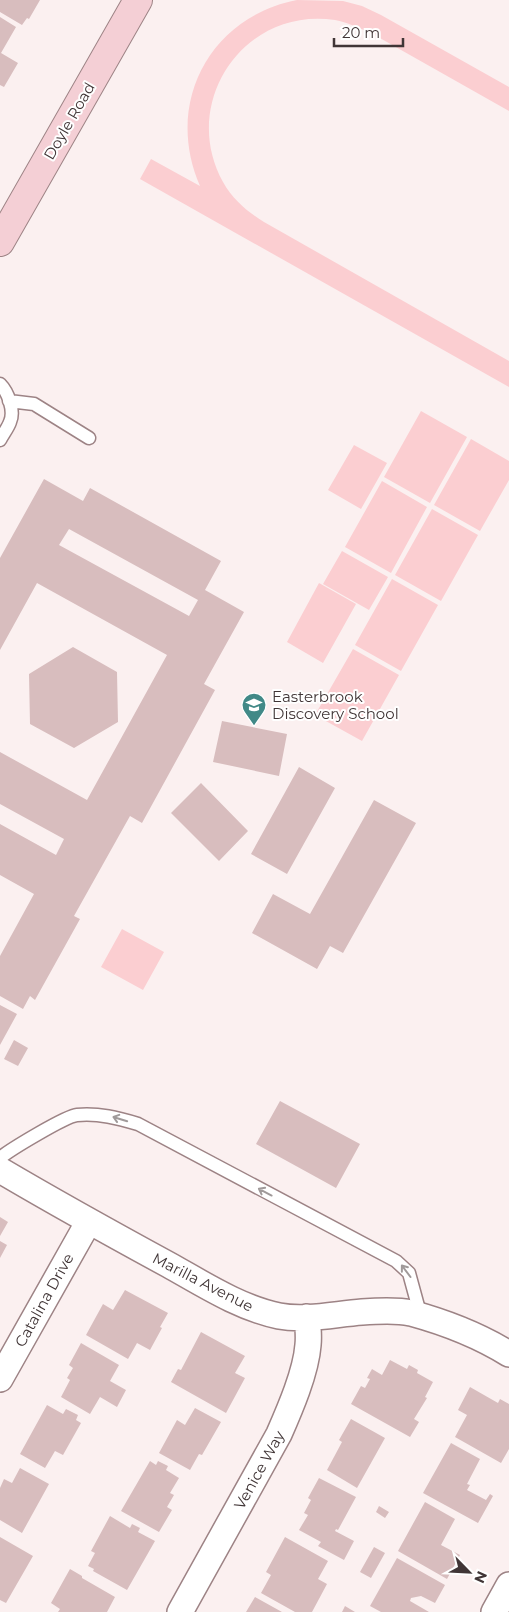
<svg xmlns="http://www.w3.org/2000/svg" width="509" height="1612" font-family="Montserrat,sans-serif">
  <rect width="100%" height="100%" fill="#fbf0f0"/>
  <path fill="#fbced1" d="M297,0L343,1L362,6L381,15L509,87V111L371,33C359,28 347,22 335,20C244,6 179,103 223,182C233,200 248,212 264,222L509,361V387L140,179L151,159L200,186C164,104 209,17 297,0Z
    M421,411L467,437L430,503L384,477Z
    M471,439L509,461V480L480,531L434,505Z
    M354,445L387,463L361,509L328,490Z
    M382,481L427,507L391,573L345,547Z
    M432,509L478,535L441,601L395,575Z
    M342,551L388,577L369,610L323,584Z
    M392,579L438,605L401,671L355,645Z
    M319,583L356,604L323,663L287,642Z
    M353,649L399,675L362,741L315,715Z
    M122,929L164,952L143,990L101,967Z"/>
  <path fill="#d8bdbe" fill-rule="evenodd" d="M0,0H40L29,19L27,18L22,25L0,12Z
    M0,17L16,27L1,53L18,63L4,87L0,85Z
    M44,479L83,501L90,488L221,561L205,590L244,612L204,684L215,690L142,823L130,816L74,916L80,919L35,1000L30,996L23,1009L0,996V956L34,894L0,875V824L56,855L64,839L0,804V752L87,800L167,655L37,583L0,650V558ZM69,529L198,600L189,616L59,545Z
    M73,647L117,672L118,722L74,748L30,724L29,674Z
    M222,721L287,734L279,776L213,762Z
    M299,767L335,788L287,874L251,854Z
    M201,783L248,831L219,861L171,813Z
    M374,800L416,823L343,953L330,946L317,969L252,933L273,894L310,914Z
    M0,1005L17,1014L0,1045Z
    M14,1040L28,1048L18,1066L4,1059Z
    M280,1101L360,1144L336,1188L256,1144Z
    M0,1217L8,1222L0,1236Z
    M0,1241L7,1245L0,1258Z
    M125,1290L168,1313L160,1327L162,1328L150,1350L137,1343L128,1359L86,1335L103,1304L113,1310Z
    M201,1332L245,1356L235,1373L245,1378L226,1413L171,1382L178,1369L181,1370Z
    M81,1343L119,1365L110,1381L126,1390L117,1407L100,1397L90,1414L61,1397L70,1380L67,1378L73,1368L69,1365Z
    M390,1360L407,1369L409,1365L418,1370L417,1373L433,1382L425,1397L427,1398L414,1419L419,1422L410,1437L351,1404L361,1386L365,1388L370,1379L367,1378L372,1369L382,1375Z
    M470,1387L498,1403L500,1399L509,1404V1449L501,1463L455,1437L467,1415L458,1410Z
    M47,1405L63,1414L66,1409L78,1415L76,1420L81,1423L63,1455L55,1451L45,1468L20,1454Z
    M195,1408L221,1422L202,1455L199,1454L190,1470L159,1453L177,1420L185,1425Z
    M351,1419L385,1438L357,1488L327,1470L342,1442L339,1440Z
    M451,1443L480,1459L467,1484L470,1485L467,1490L486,1500L490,1494L493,1496L478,1523L423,1493Z
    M150,1461L156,1465L158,1461L168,1466L166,1470L179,1478L170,1493L174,1495L167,1507L172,1510L159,1532L121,1511Z
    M20,1468L49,1484L22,1533L0,1520V1488L4,1479L12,1483Z
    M319,1478L356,1497L338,1530L336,1529L335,1531L354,1541L344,1560L318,1546L321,1542L299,1530L308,1515L304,1513L311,1500L308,1498Z
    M425,1502L455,1519L441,1545L460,1555L447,1579L398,1551Z
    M379,1506L389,1512L385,1518L376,1512Z
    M110,1516L130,1528L132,1524L140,1528L138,1532L155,1541L127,1590L93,1571L94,1569L88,1566L95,1553L91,1551Z
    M0,1537L33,1556L6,1603L0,1600Z
    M285,1537L328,1561L318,1579L327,1584L312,1612H295L261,1593L271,1575L266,1572Z
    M374,1547L385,1553L371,1578L360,1572Z
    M397,1558L445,1585L435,1603L421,1596L411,1598L410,1601L429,1612H381L370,1606Z
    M70,1569L82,1576V1578L115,1597L107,1612H58L60,1609L51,1603Z
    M255,1597L282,1612H246Z
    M345,1606L355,1612H342Z"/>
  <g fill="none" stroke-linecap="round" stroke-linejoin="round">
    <defs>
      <path id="lane" d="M0,384C8,392 15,411 10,422C8,428 3,434 0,440
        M9,401L34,404L89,438
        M0,1158C11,1149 66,1116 77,1115C99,1113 118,1118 138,1124L396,1261L409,1273L421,1317"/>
      <path id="street" d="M0,1170C56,1203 112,1234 169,1265C203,1284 240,1308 279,1316C305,1321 335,1314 362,1312C375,1311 398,1310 411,1313C444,1322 480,1336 509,1354
        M0,1379L89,1221
        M180,1612L279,1434C290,1409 306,1372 308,1345C309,1336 308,1326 307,1317
        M494,1612L509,1585"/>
      <path id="secondary" d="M0,242L138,0"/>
    </defs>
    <use href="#lane" stroke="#9d8385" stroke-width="15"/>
    <use href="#street" stroke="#9d8385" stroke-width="28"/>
    <use href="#secondary" stroke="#9d8385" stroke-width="30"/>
    <use href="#lane" stroke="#fff" stroke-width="12"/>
    <use href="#street" stroke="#fff" stroke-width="25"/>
    <use href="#secondary" stroke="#f4cfd5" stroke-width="28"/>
  </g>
  <defs><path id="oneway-shaft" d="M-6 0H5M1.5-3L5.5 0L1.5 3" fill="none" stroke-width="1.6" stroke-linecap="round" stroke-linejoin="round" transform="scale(1.25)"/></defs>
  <g stroke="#a09a9a">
    <use href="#oneway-shaft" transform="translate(120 1119) rotate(-163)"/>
    <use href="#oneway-shaft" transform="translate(265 1192) rotate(-152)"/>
    <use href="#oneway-shaft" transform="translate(406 1271) rotate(-127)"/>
  </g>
  <defs>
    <symbol id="school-pin" viewBox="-11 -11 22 30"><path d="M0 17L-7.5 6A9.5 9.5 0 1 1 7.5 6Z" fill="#418987" stroke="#fff"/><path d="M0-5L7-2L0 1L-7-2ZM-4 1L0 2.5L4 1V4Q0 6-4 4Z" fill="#fff"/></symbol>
  </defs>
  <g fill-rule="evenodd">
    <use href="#school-pin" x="240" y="691" width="28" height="38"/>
  </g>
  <g text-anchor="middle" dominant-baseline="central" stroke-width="4" stroke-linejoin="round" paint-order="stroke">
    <g font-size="15" fill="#403536" stroke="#fff">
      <text transform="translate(69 121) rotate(-60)">Doyle Road</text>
      <text transform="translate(203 1282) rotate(27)">Marilla Avenue</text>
      <text transform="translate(44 1300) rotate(-61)">Catalina Drive</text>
      <text transform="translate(259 1470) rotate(-61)">Venice Way</text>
    </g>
    <g font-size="15" fill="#403536" stroke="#fff" text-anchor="start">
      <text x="272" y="696">Easterbrook<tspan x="272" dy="17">Discovery School</tspan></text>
    </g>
  </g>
  <g transform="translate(469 1572) rotate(114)" stroke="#ffffff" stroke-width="4" paint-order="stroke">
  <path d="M0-4L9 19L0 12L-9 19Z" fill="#403536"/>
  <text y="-8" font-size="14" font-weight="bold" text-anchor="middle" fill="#403536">N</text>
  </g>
  <path d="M334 38v8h69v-8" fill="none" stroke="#403536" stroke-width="2.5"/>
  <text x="342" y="38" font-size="15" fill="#403536" stroke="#ffffff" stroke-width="4" paint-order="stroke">20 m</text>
</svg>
